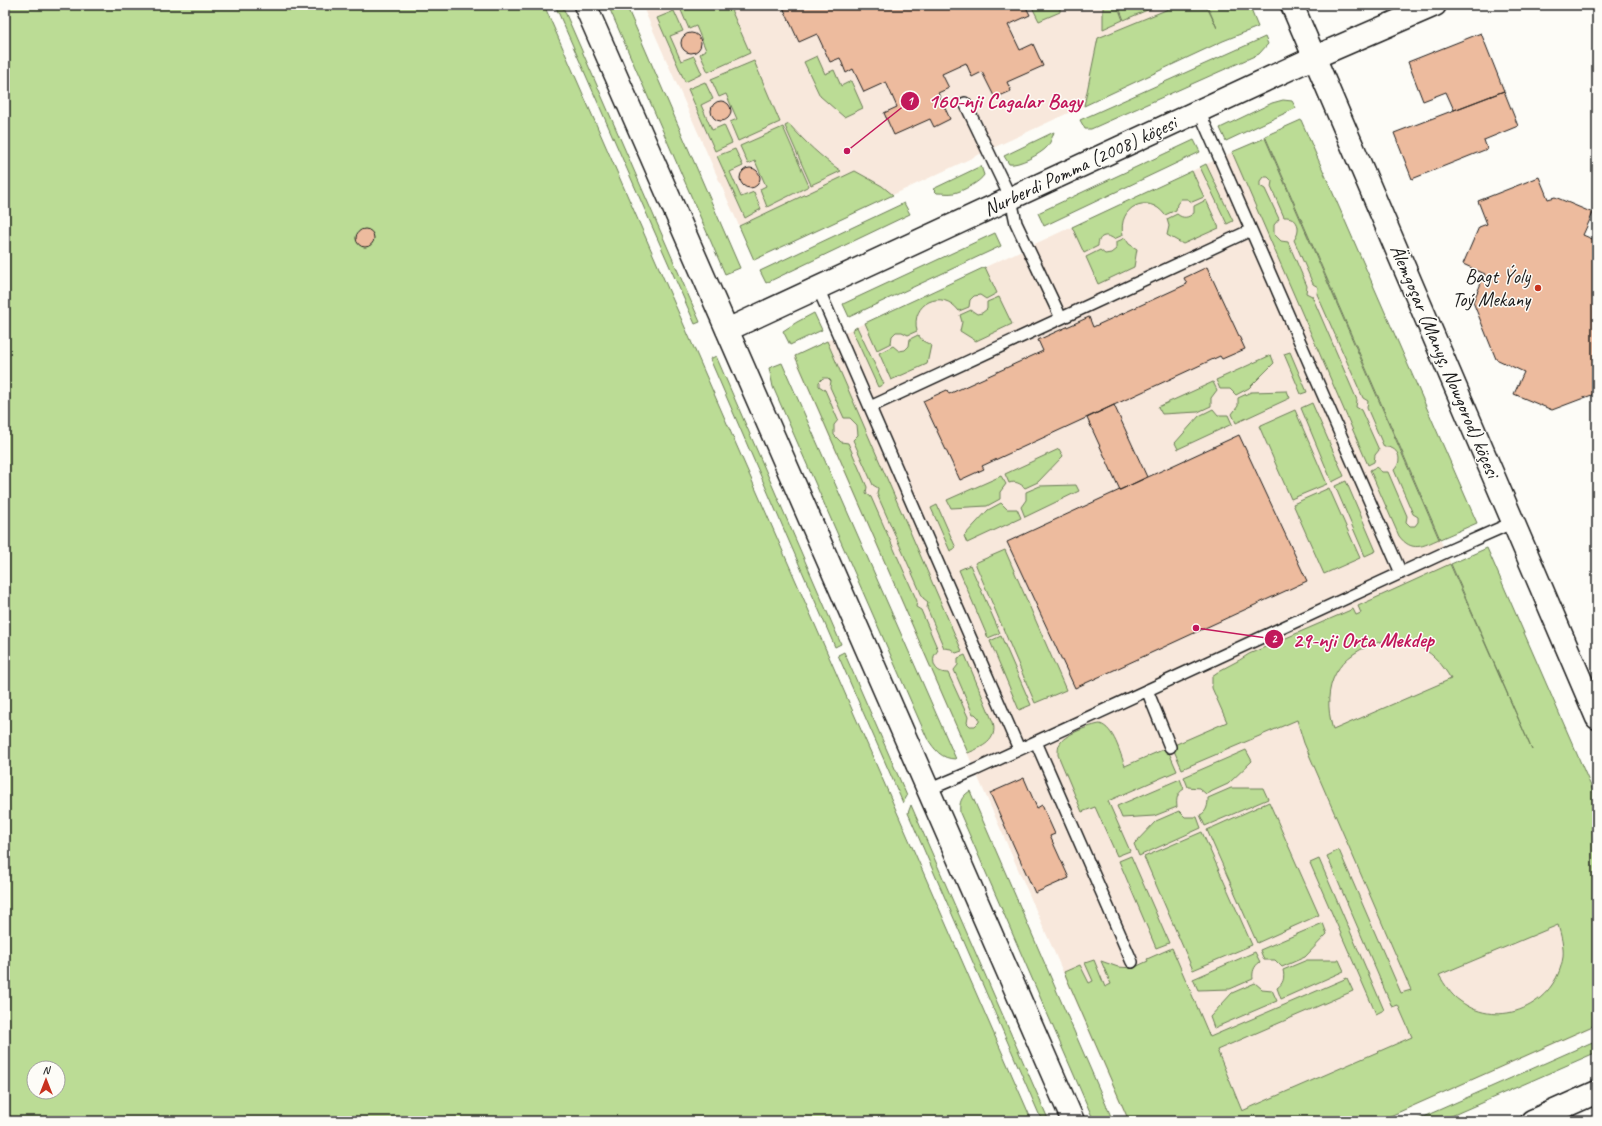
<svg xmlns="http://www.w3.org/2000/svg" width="1602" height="1126" font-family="Caveat,sans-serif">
  <rect width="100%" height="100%" fill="#fdfcf7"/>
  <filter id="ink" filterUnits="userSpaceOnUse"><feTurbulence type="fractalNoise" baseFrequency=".025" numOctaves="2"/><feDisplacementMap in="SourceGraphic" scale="8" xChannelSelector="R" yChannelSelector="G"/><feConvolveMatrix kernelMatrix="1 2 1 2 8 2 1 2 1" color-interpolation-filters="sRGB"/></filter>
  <g filter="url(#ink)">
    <path fill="#f8e8dc" d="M642,5H1207L1222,41L754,260Z
      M1265,137L1597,900V1025L1380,1121H1128L794,356Z"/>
    <path fill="#bbdc95" stroke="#6c7c58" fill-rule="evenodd" d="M5,5H544L1032,1121H5ZM34,1068H58V1092H34Z
      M555,5H562L700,322L695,324Z
      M608,5H626L740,268L725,274Z
      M688,5H729L750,53L708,72L700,54L706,50L696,26L689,29L680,8Z
      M1031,5H1060V12L1039,21Z
      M1103,5H1117L1123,20L1103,29Z
      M1118,5H1159L1124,20Z
      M1178,5H1206L1217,28L1207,5H1249L1258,27L1223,41L1084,106L1098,38Z
      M674,11L683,31L670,36L681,61L694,56L702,74L685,82L657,18Z
      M1265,37L1268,44L1259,54L1091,129H1085L1080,120Z
      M817,56L825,74L834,70L841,86L851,81L863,108L844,117L820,96L804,62Z
      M754,61L780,122L738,141L730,122L737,119L726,94L719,97L711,79Z
      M705,82L713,99L701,105L712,130L724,125L732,143L715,151L688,89Z
      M1283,100L1292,101L1296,108L1226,141L1220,128L1272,103Z
      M1301,120L1477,523L1440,539L1265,136Z
      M789,124C805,142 821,157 841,171L811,185L785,126Z
      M783,127L809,186L767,207L760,189L766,186L755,161L748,164L740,146Z
      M1054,132C1052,137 1051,142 1047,147C1041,154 1018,166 1009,164L1004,156Z
      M1265,138L1439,539C1423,546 1412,553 1399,536L1370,470L1376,467L1382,472H1388L1407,516L1406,522L1410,526H1415L1418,522V517L1413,514L1394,470C1404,460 1398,446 1384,447L1367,408L1368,401L1363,398L1317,294L1318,287L1313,284L1294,240C1302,230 1298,216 1284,217L1271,187L1272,181L1268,177H1263L1260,181V186L1265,189L1279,219L1274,225V234L1281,241L1288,242L1307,286L1306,293L1312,296L1357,400L1356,407L1361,410L1379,450L1375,455L1374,462L1368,465L1232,152Z
      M1194,140L1200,152L1044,226L1038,213Z
      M735,149L743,166L730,172L741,197L754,192L761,209L745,218L717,156Z
      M1206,164L1233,221L1227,224L1200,167Z
      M981,166L984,175C980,182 963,191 954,193C949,194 943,193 937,193L933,189Z
      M855,171L882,186L893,195L754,260L739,226Z
      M1192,171L1204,197L1192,202L1187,199H1181L1177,204L1176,210L1165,215C1148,192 1117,207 1123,235L1114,239C1106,233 1098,236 1098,246L1084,253L1072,227Z
      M1206,200L1219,228L1183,244L1167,235L1169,226L1167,219L1177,214C1183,219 1188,218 1194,213V206Z
      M904,203L910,214L766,283L760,271Z
      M995,233L1001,246L849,317L843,304Z
      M1125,238L1129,244L1137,249L1134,267L1098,284L1086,257L1100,250L1105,254L1111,253L1116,249V242Z
      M985,267L997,293L986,299L980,295L974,296L970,300L969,307L959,311C942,288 910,303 917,331L908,335L902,332H896L892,336L891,343L877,350L865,323Z
      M999,297L1012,324L976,341L960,331L962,322L960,315L971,310L977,314L982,313L987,309V302Z
      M814,313L822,330L790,345L783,331L797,322Z
      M857,327L884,384L878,387L852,330Z
      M918,335L923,341L931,345L927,364L891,380L879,353L893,346L899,351L905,350L909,346L910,339Z
      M827,341L962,651L956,653L951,649L944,648L927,608L928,602L923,598L877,494L878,488L873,485L853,440L858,435L857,425L850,418H844L830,387L831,381L828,378H823L819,382V386L825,390L838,420L834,425V435L841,442L848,443L867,487L866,493L871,497L917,601L916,607L921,610L938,650L934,656C932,666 937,673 948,673L968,717L967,723L970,726H975L979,722V718L975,714H973L954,670L958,665V658L965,655L993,722C998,741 982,747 968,753L795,356Z
      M1290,352L1307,392L1301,394L1284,354Z
      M1271,355L1274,363L1249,388L1236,395L1230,389H1220L1216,380Z
      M716,356L841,644L835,647L710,359Z
      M782,363L956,759C941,759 935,750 927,738L773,387L769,368Z
      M1213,382L1217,390L1211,398V406L1198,412L1162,414L1158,407Z
      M1287,391L1290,398L1236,423L1232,414L1238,406V398L1251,392Z
      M1312,403L1344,476L1332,482L1301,408Z
      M1213,409L1218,415H1228L1232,424L1178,449L1175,443L1199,416Z
      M1295,410L1327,484L1291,499L1259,426Z
      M1059,449L1063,456L1038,482L1025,488C1020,483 1015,481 1009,483L1005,474Z
      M1001,476L1006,484L1000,492V499L987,506L951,508L947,500Z
      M1346,481L1376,551L1365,556L1335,486Z
      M1076,485L1079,491L1025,517L1021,507L1026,500V492L1040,486Z
      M1329,488L1360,558L1324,574L1293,504Z
      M1001,503L1007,509H1017L1021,518L967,543L964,536L988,510Z
      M937,505L956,548L950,551L931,508Z
      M1487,548L1597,800V1024L1379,1121H1129L1064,972L1080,965L1089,983L1093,981L1085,963L1094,960L1105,987L1111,984L1101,961L1118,967L1133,968L1148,961L1147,959L1172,948L1210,1037L1347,978L1353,991L1217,1050L1242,1111L1412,1037L1398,1005L1392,1007L1327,856L1339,850L1401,993L1411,990L1304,743L1297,720L1182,769L1172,746L1227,722L1212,688V676C1223,667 1237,663 1249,654L1353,609L1356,615L1361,613L1358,606L1450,564L1532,750L1451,564ZM1383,641C1416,640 1434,650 1451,679L1333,730C1320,685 1337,653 1383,641ZM1558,925C1561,935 1564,946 1563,957C1556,1005 1499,1031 1460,1001C1451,995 1445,985 1439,975Z
      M1005,550L1066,690L1035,703L975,563Z
      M970,565L1000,633L988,638L959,570Z
      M1001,636L1031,705L1019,710L990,641Z
      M844,652L907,796L903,803L838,655Z
      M1100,724C1114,728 1120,753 1125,766L1167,748L1177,771L1108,801L1130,851L1117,856L1095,807L1082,812L1058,755C1058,750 1058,746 1061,742C1066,734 1091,725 1100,724Z
      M1246,750L1252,761L1228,784L1206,794L1199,788L1188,787L1184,777Z
      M1180,779L1184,789C1177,793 1176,799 1177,807L1154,816L1122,818L1117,806Z
      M1231,788H1263L1268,799L1205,826L1200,815C1207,812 1208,805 1208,798Z
      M970,791L1113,1121H1094L960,813C959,802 961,797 970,791Z
      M1269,802L1319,915L1257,943L1207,830Z
      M911,805L1049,1121H1042L908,813Z
      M1179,811L1185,817H1197L1201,828L1139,856L1134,844L1156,821Z
      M1202,832L1252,945L1193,970L1144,857Z
      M1131,856L1169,943L1156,948L1119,861Z
      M1319,859L1384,1010L1376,1014L1310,863Z
      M1323,923L1327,934L1305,957L1282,967L1275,960H1264L1260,950Z
      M1255,952L1260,962C1254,966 1252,972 1253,979L1230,989L1198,990L1193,979Z
      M1307,960H1339L1344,971L1281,999L1277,988C1283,984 1285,978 1283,970Z
      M1255,983L1262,989L1272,990L1277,1001L1214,1028L1210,1017L1232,993Z
      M1597,1040V1052L1440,1121H1414Z"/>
    <path fill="#edbb9e" stroke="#1c1c1c" d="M782,5H1025L1030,15L1008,25L1020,50L1033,44L1043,66L1007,82L1011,91L995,98L982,72L972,77L966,63L942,74L949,88L938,93L950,119L934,127L930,119L894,135L884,113L897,107L886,82L864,92L853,69L846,73L840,58L830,62L817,34L799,42Z
      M1481,33L1504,91L1454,110L1446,92L1423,101L1408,62Z
      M681 43a10 10 0 1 1 20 0a10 10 0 1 1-20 0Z
      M1504,91L1518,126L1484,140L1487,149L1412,179L1394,133Z
      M711 111a10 10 0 1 1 20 0a10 10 0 1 1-20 0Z
      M740 178a10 10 0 1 1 20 0a10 10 0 1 1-20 0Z
      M1539,177L1548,199L1555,197L1593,213L1583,235L1597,241V393L1552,410L1514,394L1524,372L1496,359L1473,302L1485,274L1463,264L1479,227L1487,224L1478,201Z
      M356 238a9 9 0 1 1 18 0a9 9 0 1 1-18 0Z
      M1207,267L1245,349L1222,359L1220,356L982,466L984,469L960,480L923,401L947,390L949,394L1043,351L1038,340L1089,317L1093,327L1187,284L1184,278Z
      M1114,405L1147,477L1120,490L1087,418Z
      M1239,435L1307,581L1075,688L1007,542Z
      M1024,778L1037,808L1042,805L1055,834L1050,836L1069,878L1035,893L990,793Z"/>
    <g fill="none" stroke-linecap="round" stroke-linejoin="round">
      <defs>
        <path id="lane" d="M965,103L1011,199L1016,223L1061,318
          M1199,111L1401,573
          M818,288L1019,749
          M870,407L1251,230
          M1147,690L1170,747
          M1036,742L1132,962
          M928,790L975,770L1446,552L1514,522"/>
        <path id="street" d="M585,5L1073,1121
          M1292,5L1597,718
          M727,330L1315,57L1435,5
          M1532,1121L1597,1092"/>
      </defs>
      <use href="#lane" stroke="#1c1c1c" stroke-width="14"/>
      <use href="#street" stroke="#1c1c1c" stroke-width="25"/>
      <use href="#lane" stroke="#fdfcf7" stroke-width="11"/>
      <use href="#street" stroke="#fdfcf7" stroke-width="22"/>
    </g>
  </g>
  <circle fill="#c8321e" stroke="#fdfcf7" stroke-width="1.5" cx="1538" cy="288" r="4"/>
  <g text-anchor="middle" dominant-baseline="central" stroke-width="3" stroke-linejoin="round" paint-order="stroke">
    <g font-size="20" fill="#1c1c1c" stroke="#fdfcf7">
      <text transform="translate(1080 166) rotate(-25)">Nurberdi Pomma (2008) köçesi</text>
      <text transform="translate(1445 361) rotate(67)">Älemgoşar (Manyş, Nowgorod) köçesi</text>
    </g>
    <g font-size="20" fill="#1c1c1c" stroke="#fdfcf7" text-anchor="end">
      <text x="1530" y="276">Bagt Ýoly<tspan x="1530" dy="23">Toý Mekany</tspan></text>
    </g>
  </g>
  <path fill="none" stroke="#c2185b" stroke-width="1.5" d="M847 151L910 101M1196 628L1274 639"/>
  <g fill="#c2185b" stroke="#fdfcf7" stroke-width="1.5">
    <circle cx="847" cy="151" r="4"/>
    <circle cx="1196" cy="628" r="4"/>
    <circle cx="910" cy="101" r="10"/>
    <circle cx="1274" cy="639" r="10"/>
  </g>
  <g font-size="12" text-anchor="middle" font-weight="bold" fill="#fff">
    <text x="910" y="105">1</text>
    <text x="1274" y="643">2</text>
  </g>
  <g font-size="21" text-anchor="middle" font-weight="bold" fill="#c2185b" stroke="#fdfcf7" stroke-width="3" stroke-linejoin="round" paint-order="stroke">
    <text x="1005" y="108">160-nji Cagalar Bagy</text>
    <text x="1363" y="647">29-nji Orta Mekdep</text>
  </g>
  <rect width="1602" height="1126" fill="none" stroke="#fdfcf7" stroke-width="20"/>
  <rect x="10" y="10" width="1582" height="1106" fill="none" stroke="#1c1c1c" stroke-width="1.5" filter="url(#ink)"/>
  <g transform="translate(46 1080)"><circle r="19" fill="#fdfcf7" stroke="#a3a29f"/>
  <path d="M0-3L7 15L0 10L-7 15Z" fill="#c8321e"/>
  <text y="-6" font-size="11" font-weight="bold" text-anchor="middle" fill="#1c1c1c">N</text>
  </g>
</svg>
